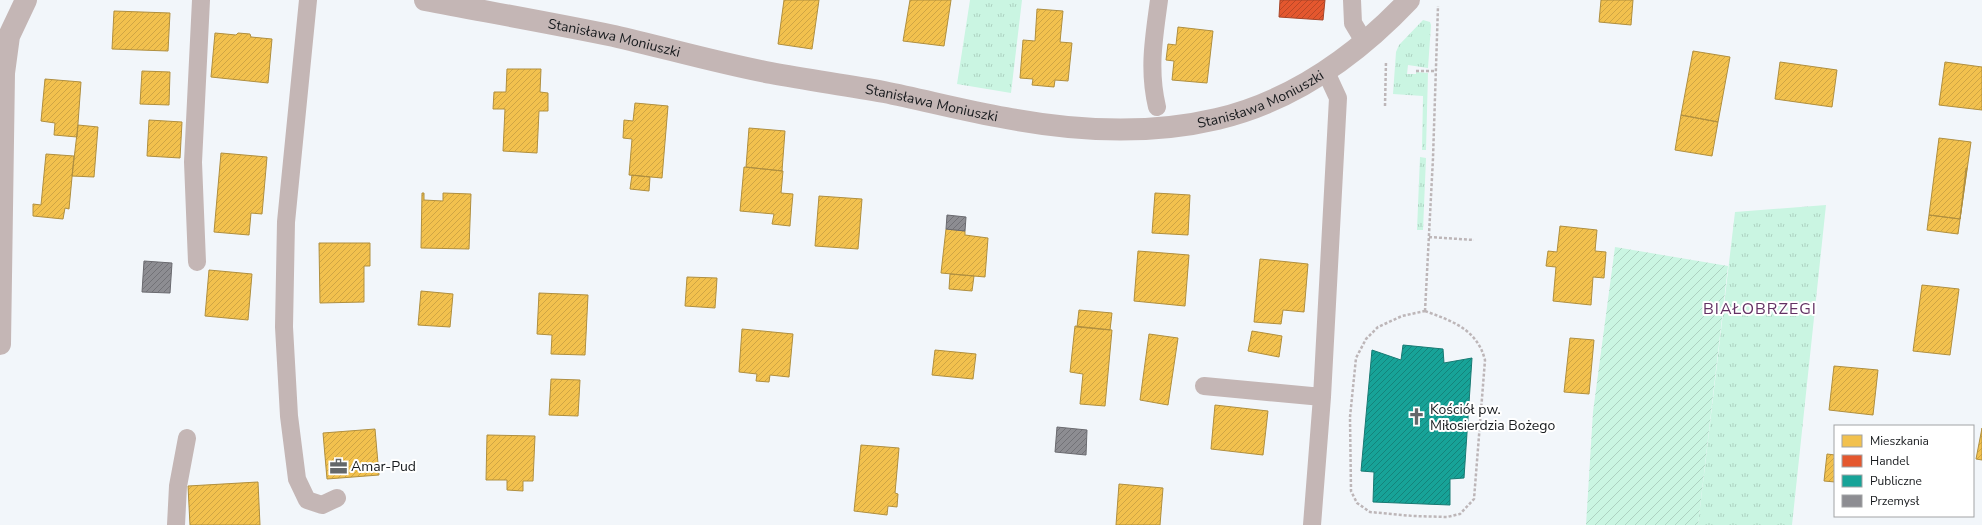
<svg xmlns="http://www.w3.org/2000/svg" width="1982" height="525" font-family="'Nunito Sans',sans-serif">
  <defs>
    <pattern id="grass-tufts" width="24" height="20" patternUnits="userSpaceOnUse"><rect width="24" height="20" fill="#caf5e2"/><path d="M3 7l-1-3M5 7V3M7 7l1-3M15 17l-1-3M17 17v-4M19 17l1-3" fill="none" stroke="#add1c1"/></pattern>
    <pattern id="garden-furrows" width="10" height="10" patternUnits="userSpaceOnUse"><rect width="10" height="10" fill="#caf5e2"/><path d="M-1 1l2-2M0 10L10 0M9 11l2-2" fill="none" stroke="#add1c1"/></pattern>
    <pattern id="homes-hatch" width="6" height="6" patternUnits="userSpaceOnUse"><rect width="6" height="6" fill="#f2c14e"/><path d="M-1 1l2-2M0 6l6-6M5 7l2-2" fill="none" stroke="#cfa544"/></pattern>
    <pattern id="shops-hatch" width="6" height="6" patternUnits="userSpaceOnUse"><rect width="6" height="6" fill="#e4572e"/><path d="M-1 1l2-2M0 6l6-6M5 7l2-2" fill="none" stroke="#b84727"/></pattern>
    <pattern id="public-hatch" width="6" height="6" patternUnits="userSpaceOnUse"><rect width="6" height="6" fill="#17a398"/><path d="M-1 1l2-2M0 6l6-6M5 7l2-2" fill="none" stroke="#14847b"/></pattern>
    <pattern id="industry-hatch" width="6" height="6" patternUnits="userSpaceOnUse"><rect width="6" height="6" fill="#8d8d92"/><path d="M-1 1l2-2M0 6l6-6M5 7l2-2" fill="none" stroke="#727277"/></pattern>
  </defs>
  <rect width="100%" height="100%" fill="#f2f6fa"/>
  <path fill="url(#grass-tufts)" d="M970,0H1022L1011,93L957,84Z
    M1423,20L1430,22L1431,25L1428,68L1408,65L1407,74H1416V72L1428,73L1426,150H1422L1423,96L1393,94L1396,52L1399,45Z
    M1420,157L1426,158L1423,230H1417Z
    M1826,205L1792,525H1698L1735,212Z"/>
  <path fill="url(#garden-furrows)" d="M1615,247L1728,266L1698,525H1586L1593,412Z"/>
  <path fill="url(#homes-hatch)" stroke="#b08f3f" d="M784,0H819L812,49L778,44Z
    M910,0H951L944,46L903,41Z
    M1601,0H1633L1631,25L1599,22Z
    M1037,9L1063,11L1060,42L1072,43L1068,81L1055,80L1054,87L1032,85L1033,79L1020,78L1023,40L1035,41Z
    M114,11L170,13L168,51L112,49Z
    M1178,27L1213,31L1207,83L1172,80L1174,61L1166,60L1168,44L1176,45Z
    M215,33L236,35L238,33L250,34L251,37L272,39L268,83L211,77Z
    M1693,51L1730,57L1718,122L1681,115Z
    M1780,62L1837,70L1832,107L1775,99Z
    M1945,62L1982,67V110L1939,105Z
    M507,69H541L540,92L548,93V111H539L537,153L503,151L505,109H493L494,92H506Z
    M142,71L170,72L169,105L140,104Z
    M45,79L81,82L77,137L54,135L55,123L41,121Z
    M635,103L668,106L662,178L629,175L632,139L623,138L624,120L633,121Z
    M1681,115L1718,122L1712,156L1675,150Z
    M149,120L182,122L180,158L147,156Z
    M78,125L98,127L94,177L72,176Z
    M749,128L785,131L782,171L746,167Z
    M1939,138L1971,142L1960,219L1929,215Z
    M221,153L267,157L262,214L251,213L249,235L214,232Z
    M46,154L74,156L69,209L65,208L63,219L33,216V204L41,205Z
    M744,167L783,171L781,193L793,194L790,226L772,224L774,214L740,211Z
    M1966,168H1967L1958,234L1927,230L1929,215L1960,219Z
    M632,175L650,177L649,191L630,189Z
    M422,193H424V200L443,201V193L471,194L469,249L421,248Z
    M1155,193L1190,195L1188,235L1152,233Z
    M819,196L862,199L858,249L815,246Z
    M1560,226L1597,230L1595,251L1606,252L1604,278L1593,277L1591,305L1553,301L1556,267L1546,266L1548,251L1557,252Z
    M946,229L965,231V235L988,238L985,277L941,273Z
    M319,243H370V266H364V302L320,303Z
    M1138,251L1189,255L1185,306L1134,301Z
    M1260,259L1308,264L1304,312L1283,310L1281,324L1254,322Z
    M209,270L252,274L248,320L205,316Z
    M950,274L974,276L972,291L949,289Z
    M687,277L717,278L715,308L685,306Z
    M1922,285L1959,289L1950,355L1913,351Z
    M421,291L453,294L450,327L418,325Z
    M539,293L588,295L585,355L551,354L552,335L537,334Z
    M1079,310L1112,313L1110,330L1077,327Z
    M1075,326L1112,330L1105,406L1080,404L1083,374L1070,372Z
    M742,329L793,334L789,377L770,375L769,382L756,381L757,374L739,372Z
    M1252,331L1282,336L1279,357L1248,351Z
    M1149,334L1178,338L1168,405L1140,400Z
    M1570,338L1594,340L1589,394L1564,392Z
    M935,350L976,354L973,379L932,375Z
    M1834,366L1878,370L1873,415L1829,410Z
    M551,379L580,380L578,416L549,415Z
    M1215,405L1268,411L1263,455L1211,449Z
    M1982,428V460L1976,459Z
    M375,429L379,475L327,479L323,433Z
    M487,435L535,436L533,481H523V491L507,490V480H486Z
    M861,445L899,448L895,493L898,494L897,507L888,506L887,515L854,511Z
    M1827,454L1835,455V482L1824,481Z
    M258,482L260,525H190L188,486Z
    M1119,484L1163,488L1160,525H1116Z"/>
  <path fill="url(#shops-hatch)" stroke="#a64529" d="M1280,0H1325L1323,20L1279,17Z"/>
  <path fill="url(#public-hatch)" stroke="#177a73" d="M1403,345L1443,349L1444,363L1472,358L1464,478L1450,479V505L1373,502L1374,472L1361,471L1372,350L1401,360Z"/>
  <path fill="url(#industry-hatch)" stroke="#6a6a6f" d="M947,215L966,217L965,231L946,229Z
    M144,261L172,263L170,293L142,292Z
    M1057,427L1087,430L1086,455L1055,452Z"/>
  <g fill="none" stroke-linecap="round" stroke-linejoin="round">
    <path stroke="#bdb6b8" stroke-width="2.5" stroke-dasharray="3 2" stroke-linecap="butt" d="M1416,71H1436
      M1385,106L1386,61
      M1429,237L1474,240
      M1425,311C1452,321 1477,329 1485,360L1474,499L1460,514L1447,517L1413,516L1370,512L1357,503L1351,491L1350,417L1356,358L1366,339L1378,327L1402,316Z
      M1425,311L1433,158L1438,6"/>
    <path stroke="#c4b6b5" stroke-width="18" d="M308,0L286,222L284,327L289,416L297,479L307,500L322,505L337,498
      M1352,0L1353,23L1365,43
      M1157,107C1148,69 1154,38 1159,0
      M197,262L193,162L201,0
      M1204,386L1322,397
      M176,525L178,486L187,438
      M1312,525L1322,397L1338,98L1326,72"/>
    <g stroke="#c4b6b5" stroke-width="22">
      <path id="s1" d="M425,0C488,12 551,23 614,36C666,48 718,63 771,73C808,80 846,85 884,92C924,100 965,111 1006,118C1074,131 1149,135 1217,119C1293,101 1356,56 1409,0"/>
      <path d="M0,344L4,73L9,36L26,0"/>
    </g>
  </g>
  <defs>
    <symbol id="church-bare" viewBox="-9 -9 18 18"><path d="M-1.2-6h2.4v3.5h3.3v2.4h-3.3V6h-2.4V-.1h-3.3v-2.4h3.3Z" fill="#64676a" stroke="#fff" stroke-width="2.5" paint-order="stroke"/></symbol>
    <symbol id="office-bare" viewBox="-9 -9 18 18"><path d="M-6-3h4V-5.5h4V-3h4V5H-6ZM-1-4.5V-3h2v-1.5ZM-6 0V1H6V0Z" fill="#64676a" stroke="#fff" stroke-width="2.5" paint-order="stroke"/></symbol>
  </defs>
  <g fill-rule="evenodd">
    <use href="#church-bare" x="1404" y="404" width="25" height="25"/>
    <use href="#office-bare" x="326" y="454" width="25" height="25"/>
  </g>
  <g text-anchor="middle" dominant-baseline="central" stroke-width="4" stroke-linejoin="round" paint-order="stroke">
    <g font-size="14" fill="#171a1d" stroke="#fff">
      <text stroke="none"><textPath href="#s1" startOffset="193">Stanisława Moniuszki</textPath></text>
      <text stroke="none"><textPath href="#s1" startOffset="853">Stanisława Moniuszki</textPath></text>
      <text stroke="none"><textPath href="#s1" startOffset="517">Stanisława Moniuszki</textPath></text>
    </g>
    <g font-size="14" fill="#171a1d" stroke="#fff" text-anchor="start">
      <text x="1430" y="409">Kościół pw.<tspan x="1430" dy="16">Miłosierdzia Bożego</tspan></text>
      <text x="351" y="466">Amar-Pud</text>
    </g>
    <g font-size="16" letter-spacing="1" fill="#633264" stroke="#fff">
      <text x="1760" y="309">BIAŁOBRZEGI</text>
    </g>
  </g>
  <rect x="1834" y="425" width="140" height="92" fill="#ffffff" stroke="#a2a3a5"/>
  <rect x="1842" y="435" width="20" height="12" fill="#f2c14e" stroke="#a2a3a5"/>
  <text x="1870" y="445" font-size="12" fill="#171a1d">Mieszkania</text>
  <rect x="1842" y="455" width="20" height="12" fill="#e4572e" stroke="#a2a3a5"/>
  <text x="1870" y="465" font-size="12" fill="#171a1d">Handel</text>
  <rect x="1842" y="475" width="20" height="12" fill="#17a398" stroke="#a2a3a5"/>
  <text x="1870" y="485" font-size="12" fill="#171a1d">Publiczne</text>
  <rect x="1842" y="495" width="20" height="12" fill="#8d8d92" stroke="#a2a3a5"/>
  <text x="1870" y="505" font-size="12" fill="#171a1d">Przemysł</text>
</svg>
